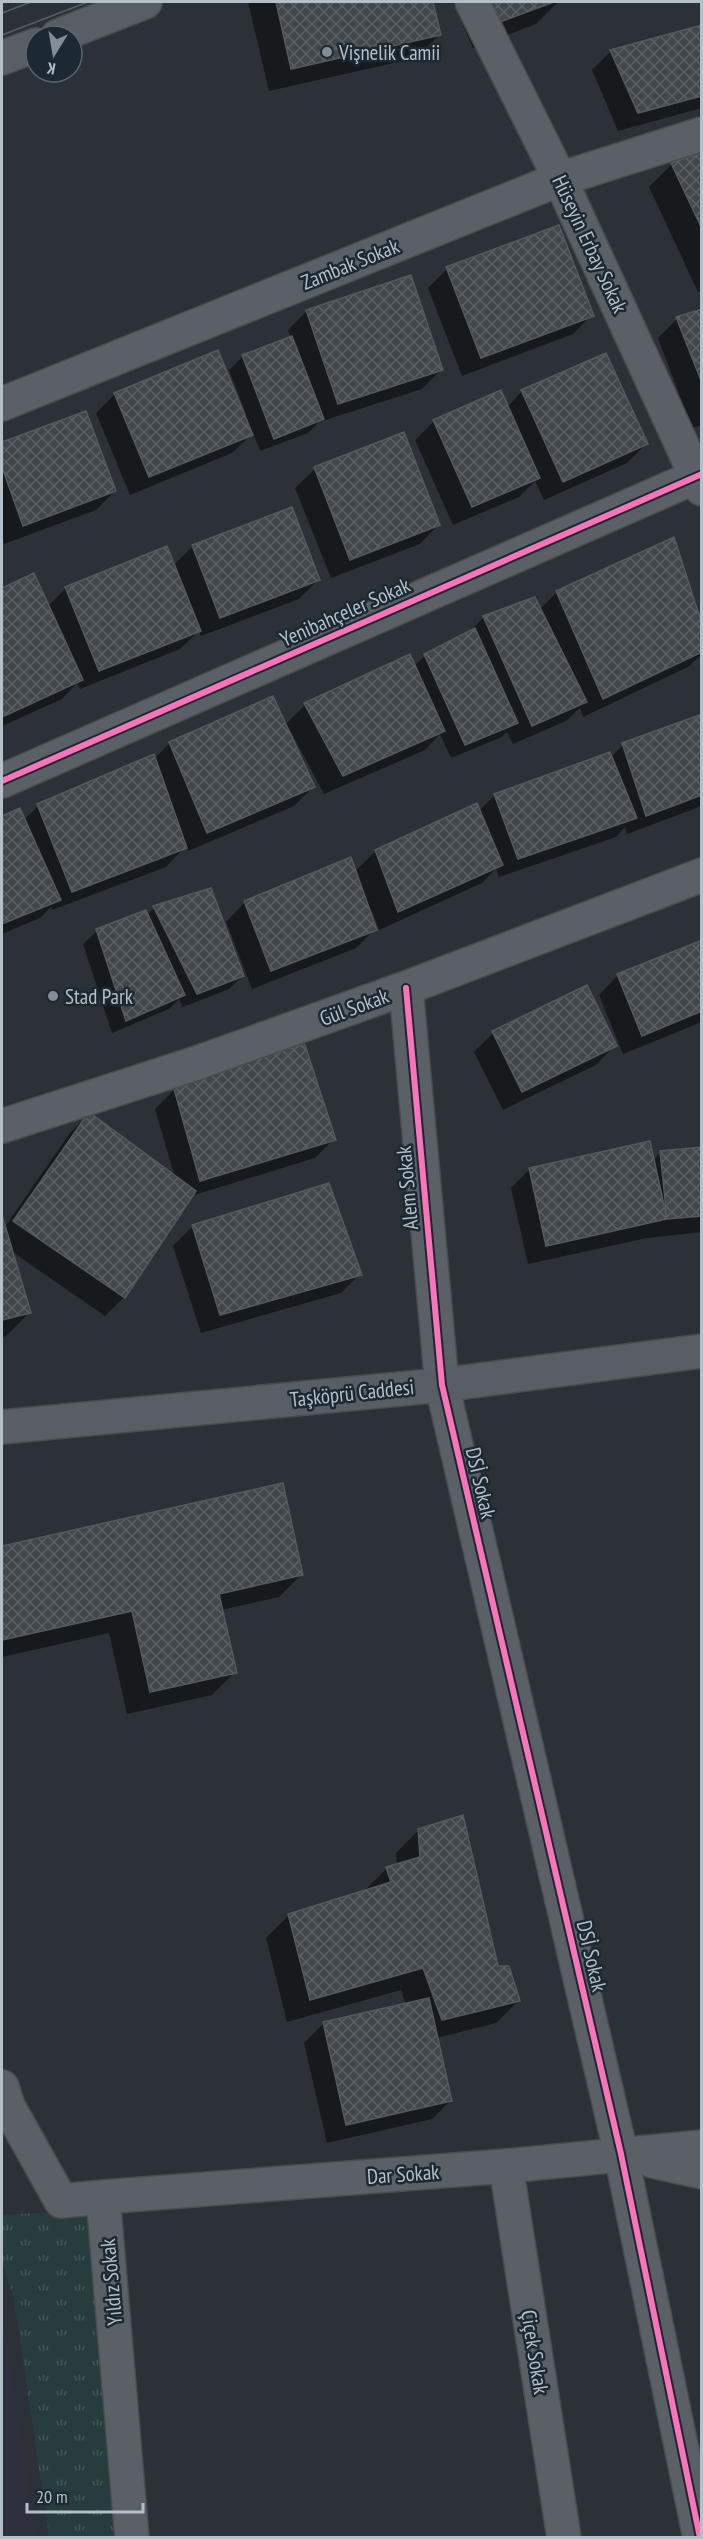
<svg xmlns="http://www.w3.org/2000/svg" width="703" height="2539" font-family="'PT Sans Narrow',sans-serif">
  <defs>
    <pattern id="park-tufts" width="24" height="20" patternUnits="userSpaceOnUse" patternTransform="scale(1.5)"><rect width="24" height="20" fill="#273c3d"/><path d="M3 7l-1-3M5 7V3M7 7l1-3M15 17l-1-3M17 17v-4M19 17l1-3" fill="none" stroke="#445658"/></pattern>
    <pattern id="building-cross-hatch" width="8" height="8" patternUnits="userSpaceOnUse" patternTransform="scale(1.5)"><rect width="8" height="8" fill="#42474c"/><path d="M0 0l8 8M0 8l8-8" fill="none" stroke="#5b6064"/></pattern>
  </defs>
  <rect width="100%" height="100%" fill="#2b3137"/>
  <path fill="#2f303d" d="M2,2306L36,2537H2Z"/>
  <path fill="url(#park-tufts)" d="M94,2210L116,2537H49L14,2299L2,2263V2215Z"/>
  <path fill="#0007" d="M248,2H432L439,35L416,58L269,91Z
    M453,2H558L536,24L473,48Z
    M702,27V108L618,131L592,70L611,51Z
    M702,155V291L698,292L649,187L672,164Z
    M447,269L592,315L573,334L462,376L428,288Z
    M702,310V425L692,428L658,338L677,319Z
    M307,311L441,370L422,389L319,422L308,433L260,451L253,433L232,453L130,495L96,413L115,394L246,414L229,370L243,356L291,338L288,330Z
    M522,391L646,444L627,463L544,500L535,481L519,497L453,525L415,440L434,421L507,407Z
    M86,413L115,491L96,510L4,544L2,537V444Z
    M403,434L439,524L420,544L331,578L295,488L315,469Z
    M193,546L318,580L299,599L201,636L199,631L180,649L80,689L77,683L62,699L2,726V590L33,575L48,606L66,588L173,566Z
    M557,592L702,628V654L688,667L583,717L580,708L566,721L513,744L507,732L502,737L451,758L440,734L425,750L324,794L291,732L288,733L313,787L294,806L188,851L186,846L166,867L52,910L51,907L40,918L2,934V818L19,810L24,820L38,806L154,759L170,743L285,725L305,705L414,666L425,656L467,634L484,617L540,609Z
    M702,715V806L627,834L625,827L616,837L499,877L496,869L482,883L379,930L371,909L368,910L375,929L356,948L252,989L226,922L245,902L354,872L376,851L479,811L495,795L611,757L623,745Z
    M154,908L243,976L229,989L183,1007L179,999L169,1009L112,1033L83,944L97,931L146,916Z
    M702,942V1022L623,1054L599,995L618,975Z
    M493,1033L615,1045L596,1065L503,1110L474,1052Z
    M174,1090L334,1139L315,1158L191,1196L124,1297L105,1316L11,1251L29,1313L6,1336L2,1337V1220L4,1228L70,1133L89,1114L175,1178L155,1109Z
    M702,1148V1232L647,1238L528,1264L511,1188L530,1169L653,1161L661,1152Z
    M193,1226L360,1274L341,1293L201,1333L173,1246Z
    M281,1485L302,1574L279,1597L221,1610L235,1672L212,1695L127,1714L109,1633L2,1657V1547Z
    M419,1830L497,1967L519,2000L496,2023L437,2038L451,2100L432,2119L327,2143L304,2043L323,2024L406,2005L401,1990L287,2022L266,1938L289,1915L364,1891L387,1868L397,1865L396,1853Z"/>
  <path fill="url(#building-cross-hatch)" stroke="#52595f" stroke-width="1.5" d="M276,2H433L441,35L291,69Z
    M491,2H554L500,22Z
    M702,25V96L638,113L610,50Z
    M702,153V229L671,163Z
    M559,225L594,316L481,358L446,267Z
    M411,275L443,370L338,404L306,310Z
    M702,309V383L676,317Z
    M292,336L324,419L274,439L242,355Z
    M218,350L253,435L149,477L114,393Z
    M606,353L648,444L563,482L521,390Z
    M501,390L540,478L472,507L433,420Z
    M86,411L116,491L23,526L2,467V442Z
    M404,432L440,525L350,560L314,467Z
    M292,507L320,580L220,618L192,545Z
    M674,537L702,624V652L603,699L556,591Z
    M167,546L201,631L99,671L65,587Z
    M34,573L83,680L2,717V588Z
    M535,597L587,702L532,726L483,616Z
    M475,628L518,723L465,745L424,654Z
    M410,654L445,731L343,776L304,703Z
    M273,696L315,787L207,833L169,742Z
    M702,714V795L646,816L622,743Z
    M610,752L637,818L518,859L494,794Z
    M154,754L187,848L72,892L37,804Z
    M477,803L503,865L398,912L375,850Z
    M20,808L61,900L2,924V816Z
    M351,857L377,930L271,971L244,901Z
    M211,888L244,976L197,994L153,906Z
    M146,910L185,995L126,1021L96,929Z
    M702,940V1011L642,1036L617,974Z
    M587,985L617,1046L522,1092L492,1031Z
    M303,1039L336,1140L200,1181L174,1089Z
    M89,1112L196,1191L125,1298L13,1221Z
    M650,1141L667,1219L546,1246L529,1168Z
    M702,1147V1216L667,1219L660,1151Z
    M329,1183L362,1275L220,1315L192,1225Z
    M2,1215L31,1313L2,1320Z
    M283,1483L303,1575L219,1594L237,1673L150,1692L132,1611L2,1640V1546Z
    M463,1815L498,1966H509L520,2001L442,2020L423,1968L310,2000L288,1914L391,1882L386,1867L420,1857L418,1829Z
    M429,1998L452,2101L346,2125L323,2022Z"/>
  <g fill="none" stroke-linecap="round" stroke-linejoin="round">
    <defs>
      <path id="street" d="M472,2L560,179L702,489
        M2,404L560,179L702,134
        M2,781L702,474
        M406,988L442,1385L621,2154L700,2538
        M2,1126L194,1064L406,988L702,875
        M2,2087L8,2106L61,2201L103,2197L132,2538
        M652,2161L702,2172
        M506,2166L564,2538
        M103,2197L506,2166L702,2147"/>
      <path id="secondary" d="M58,36L145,2
        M2,58L36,45
        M2,1427L442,1385L702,1351"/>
    </defs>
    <use href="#street" stroke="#484d52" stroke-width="36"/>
    <use href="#secondary" stroke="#484d52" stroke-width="36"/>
    <use href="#street" stroke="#5a6065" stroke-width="33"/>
    <use href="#secondary" stroke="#585e64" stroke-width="33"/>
    <path stroke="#585e63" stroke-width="1.5" d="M2,13L31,2
      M2,35L88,2"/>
    <defs>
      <path id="cycleway" d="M2,781L702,474
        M406,988L442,1385L621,2154L700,2538"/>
    </defs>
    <use href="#cycleway" stroke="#1d2932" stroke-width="10"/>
    <use href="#cycleway" stroke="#fb73b8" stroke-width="6"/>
  </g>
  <g fill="#848d95" stroke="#1d2932" stroke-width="2">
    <circle cx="327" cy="52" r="6"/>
    <circle cx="53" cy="996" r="6"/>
  </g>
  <g text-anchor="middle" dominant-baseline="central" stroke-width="5" stroke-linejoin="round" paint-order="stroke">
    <g font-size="21" fill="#b4bfc8" stroke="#1d2932" text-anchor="start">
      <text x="339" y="52">Vişnelik Camii</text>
      <text x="65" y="996">Stad Park</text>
    </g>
    <g font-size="21" fill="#b4bfc8" stroke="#1d2932">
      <text transform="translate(590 244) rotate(65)">Hüseyin Erbay Sokak</text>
      <text transform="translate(350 264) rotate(-22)">Zambak Sokak</text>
      <text transform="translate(345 612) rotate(-24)">Yenibahçeler Sokak</text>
      <text transform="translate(354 1007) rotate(-20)">Gül Sokak</text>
      <text transform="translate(407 1188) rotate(-95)">Alem Sokak</text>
      <text transform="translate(352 1393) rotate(-6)">Taşköprü Caddesi</text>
      <text transform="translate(481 1483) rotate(77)">DSİ Sokak</text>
      <text transform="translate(592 1956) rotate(77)">DSİ Sokak</text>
      <text transform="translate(403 2174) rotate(-4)">Dar Sokak</text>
      <text transform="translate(111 2282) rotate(-95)">Yıldız Sokak</text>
      <text transform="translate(535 2352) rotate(81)">Çiçek Sokak</text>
    </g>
  </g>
  <rect width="703" height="2539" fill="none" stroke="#b4bfc8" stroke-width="6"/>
  <g transform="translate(54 54) rotate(191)"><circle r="28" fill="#1d2932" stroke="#59656e" stroke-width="1.5"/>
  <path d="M0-4.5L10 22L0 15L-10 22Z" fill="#848d95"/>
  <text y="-9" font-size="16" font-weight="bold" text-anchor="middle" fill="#b4bfc8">K</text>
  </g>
  <path d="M27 2503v9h116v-9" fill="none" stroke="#b4bfc8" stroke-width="3"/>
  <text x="36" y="2503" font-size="18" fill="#b4bfc8" stroke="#1d2932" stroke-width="4.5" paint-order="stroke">20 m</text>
</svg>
